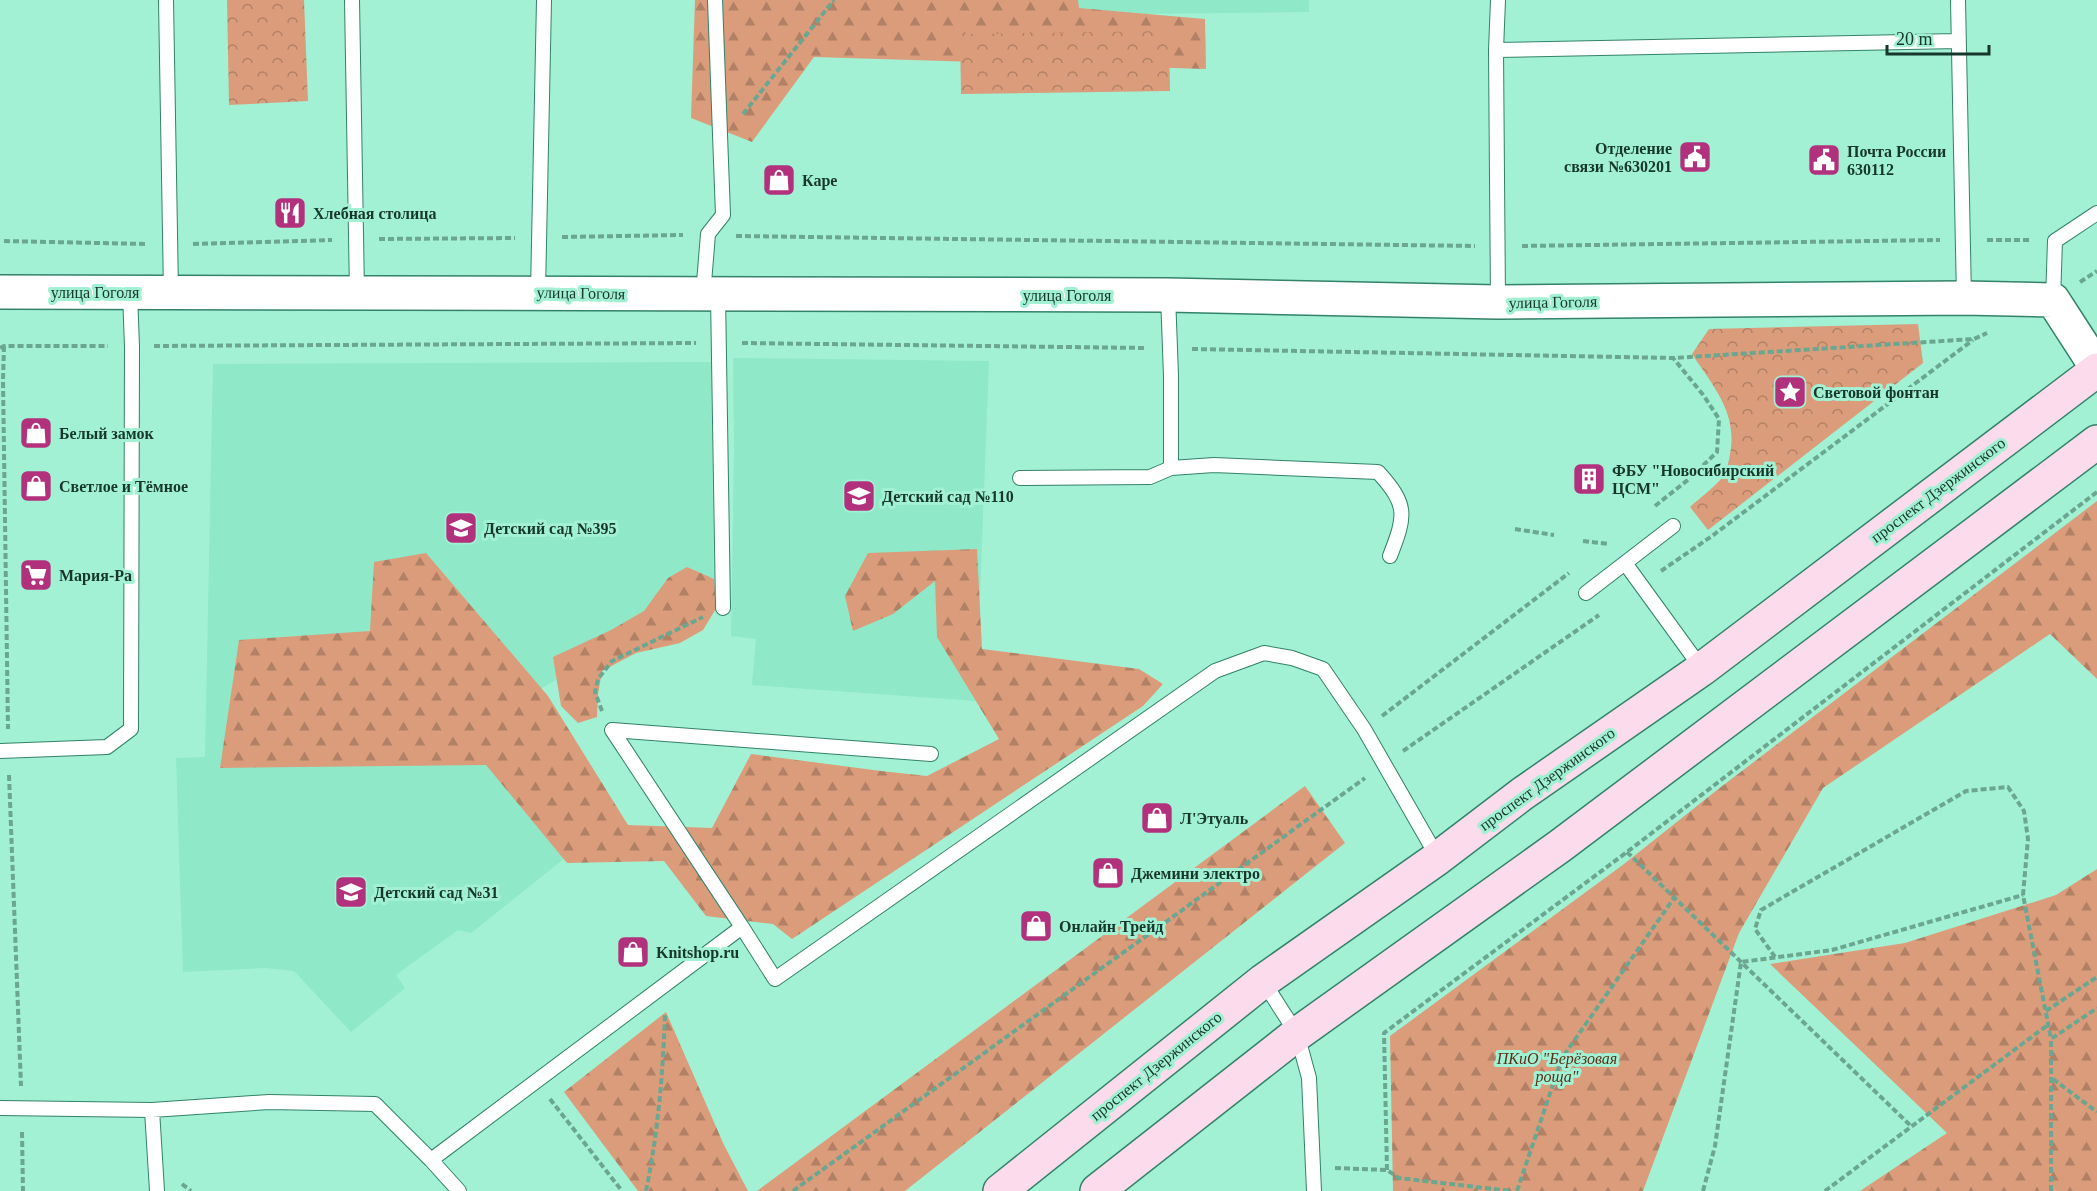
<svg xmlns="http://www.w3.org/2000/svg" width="2097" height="1191" font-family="Georgia,serif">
  <defs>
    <pattern id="forest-firs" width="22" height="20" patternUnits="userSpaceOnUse" patternTransform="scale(1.5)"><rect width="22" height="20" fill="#db9c7b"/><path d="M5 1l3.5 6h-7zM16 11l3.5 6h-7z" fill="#b18065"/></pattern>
    <pattern id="park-crowns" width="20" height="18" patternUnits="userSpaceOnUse" patternTransform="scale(1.5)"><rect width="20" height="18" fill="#db9c7b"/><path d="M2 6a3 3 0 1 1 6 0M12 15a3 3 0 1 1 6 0" fill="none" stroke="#b18065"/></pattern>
  </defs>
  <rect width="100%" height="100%" fill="#a2f1d4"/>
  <path fill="#8fe8c8" d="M733,0H1309V12L820,18Z
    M733,358L989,361L976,701L752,685L756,639L731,636L734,452Z
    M711,362L714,599L585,663L528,696L570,854L471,933L458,930L396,975L405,988L351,1032L294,971L266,968L183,972L176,758L205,757L213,364Z"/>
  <path fill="url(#forest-firs)" d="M695,0H1078L1079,8L1205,19L1206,69L814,57L752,142L691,118Z
    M2097,501V679L2050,634L1823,788L1739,933L1643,1191H1393L1390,1036L1624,864L1717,790Z
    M977,549L982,649L1139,669L1163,684L1143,706L792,939L773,924L706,916L664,861L567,863L486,765L220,768L239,640L370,631L374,562L426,553L548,696L628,825L712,828L751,754L881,771L927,776L999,739L937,637L935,581L893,614L853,631L845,596L868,553Z
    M687,567L714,579L717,607L703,630L680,643L636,653L602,671L598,694L597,717L578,723L561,706L553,657L611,630L644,611L668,578Z
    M1305,786L1345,843L905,1191H757Z
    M2097,869V1191H1860L1947,1133L1770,964L1905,943L2056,895Z
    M666,1012L724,1145L748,1191H638L564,1092Z"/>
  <path fill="url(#park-crowns)" d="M227,0H304L308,101L229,105Z
    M1169,31L1170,91L961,94L960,34Z
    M1918,324L1923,363L1708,530L1690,507C1700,498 1712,489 1721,479C1726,473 1729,462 1730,454C1738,413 1713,386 1692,354L1709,329Z"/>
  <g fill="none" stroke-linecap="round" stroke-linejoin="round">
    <defs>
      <path id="service" d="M166,0L171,292
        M352,0L357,293
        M1958,0L1964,298
        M1496,50L1958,41
        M538,292L544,0
        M703,295L708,234L723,215L715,0
        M718,295L723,608
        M1168,295L1171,376V468
        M2053,300L2055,241L2097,213
        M1498,302L1496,50L1498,0
        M1020,478L1150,477L1171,468L1214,465L1378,472C1408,505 1406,515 1390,556
        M1673,526L1625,563L1702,669
        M1586,593L1625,563
        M0,751L107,747L131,729L132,347L130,293
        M742,927L612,730L931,754
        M1263,981L1297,1034L1309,1078L1314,1191
        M0,1108L152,1110L269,1102L375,1104L431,1160
        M152,1110L157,1191
        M459,1191L431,1160L742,927L775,979L1215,671L1264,653L1292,658L1323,669L1364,729L1438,858"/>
      <path id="tertiary" d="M0,292L1168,295L1498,302L1964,298L2053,300L2097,368"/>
      <path id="secondary" d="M1000,1191L1263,981L1438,858L1522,794L1702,669L2097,370
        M1097,1191L1297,1034L1560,846L2097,442"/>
    </defs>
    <use href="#service" stroke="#338269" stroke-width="16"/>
    <use href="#tertiary" stroke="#338269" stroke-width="36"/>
    <use href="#secondary" stroke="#338269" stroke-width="36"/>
    <path stroke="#6aa690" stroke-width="4" stroke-dasharray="6 3" stroke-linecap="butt" d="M743,114L834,0
      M736,236L1475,246
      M562,237L683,235
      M379,239L515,238
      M1987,240H2030
      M4,241L147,244
      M193,244L332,240
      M1522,246L1940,240
      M2080,282L2097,271
      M742,343L1146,348
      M4,346L3,380L8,729
      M154,346L696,343
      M0,348L4,346H108
      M1192,349L1674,358L1974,339L1987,333
      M1655,506L1689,479L1717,452L1719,419L1704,396L1674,359
      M1515,529L1554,535
      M1583,541L1609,544
      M1661,571L1712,536L1973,340
      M602,711L595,692L598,679L612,661L703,617
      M1382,716L1569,573
      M1403,751L1599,615
      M9,775L21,1086
      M1627,852L1911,1126
      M1775,957L1755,929L1761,910L1966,791L2008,787L2024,811L2028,839L2023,895L2051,1039
      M2046,1011L2097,977
      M2053,1079L2097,1112
      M550,1099L622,1191
      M22,1132L23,1191
      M1335,1168L1387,1170L1399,1178L1511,1191
      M1387,1170L1384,1033L1627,852L2097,492
      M182,1184L191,1191
      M646,1191C658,1132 663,1074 665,1014
      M793,1191L1365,778
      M1517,1191L1562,1058L1674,898
      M1703,1191L1715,1146L1741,962L1832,950L2023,895
      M1825,1191L2049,1024
      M2051,1191V1039L2097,1008"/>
    <use href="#service" stroke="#fff" stroke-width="14"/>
    <use href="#tertiary" stroke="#fff" stroke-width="33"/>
    <use href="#secondary" stroke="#fbdbec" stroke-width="33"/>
  </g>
  <defs>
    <symbol id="civic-square" viewBox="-11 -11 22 22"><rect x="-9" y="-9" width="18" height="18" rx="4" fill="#b2317d" stroke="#a2f1d4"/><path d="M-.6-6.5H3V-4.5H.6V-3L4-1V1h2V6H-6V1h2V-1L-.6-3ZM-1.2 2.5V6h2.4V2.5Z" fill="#fff"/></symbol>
    <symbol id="shop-square" viewBox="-11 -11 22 22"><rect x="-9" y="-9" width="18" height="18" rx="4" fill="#b2317d" stroke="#a2f1d4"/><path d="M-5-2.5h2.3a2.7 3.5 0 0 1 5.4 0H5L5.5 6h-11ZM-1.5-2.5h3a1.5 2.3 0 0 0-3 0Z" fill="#fff"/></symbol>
    <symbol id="restaurant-square" viewBox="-11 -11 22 22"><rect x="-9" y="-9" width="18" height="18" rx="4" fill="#b2317d" stroke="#a2f1d4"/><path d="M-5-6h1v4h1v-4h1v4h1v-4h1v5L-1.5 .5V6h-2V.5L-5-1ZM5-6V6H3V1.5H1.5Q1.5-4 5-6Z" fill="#fff"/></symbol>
    <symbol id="sight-square" viewBox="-11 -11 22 22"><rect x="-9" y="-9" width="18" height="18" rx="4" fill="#b2317d" stroke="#a2f1d4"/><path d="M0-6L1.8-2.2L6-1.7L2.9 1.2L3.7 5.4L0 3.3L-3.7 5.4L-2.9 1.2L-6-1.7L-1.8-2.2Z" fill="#fff"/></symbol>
    <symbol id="building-square" viewBox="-11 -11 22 22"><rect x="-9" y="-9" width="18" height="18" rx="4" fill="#b2317d" stroke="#a2f1d4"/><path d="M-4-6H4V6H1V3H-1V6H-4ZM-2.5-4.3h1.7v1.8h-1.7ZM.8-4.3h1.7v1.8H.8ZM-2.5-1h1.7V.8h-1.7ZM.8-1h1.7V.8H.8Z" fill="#fff"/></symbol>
    <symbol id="school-square" viewBox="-11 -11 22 22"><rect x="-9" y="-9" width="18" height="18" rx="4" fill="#b2317d" stroke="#a2f1d4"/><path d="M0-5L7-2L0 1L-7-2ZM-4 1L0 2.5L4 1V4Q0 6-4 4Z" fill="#fff"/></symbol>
    <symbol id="supermarket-square" viewBox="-11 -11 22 22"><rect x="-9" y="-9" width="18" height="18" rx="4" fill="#b2317d" stroke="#a2f1d4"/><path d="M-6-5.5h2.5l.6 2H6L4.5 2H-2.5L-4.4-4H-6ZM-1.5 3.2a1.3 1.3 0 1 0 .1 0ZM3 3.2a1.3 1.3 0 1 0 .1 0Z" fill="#fff"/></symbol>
  </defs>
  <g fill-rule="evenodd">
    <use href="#civic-square" x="1676" y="138" width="38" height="38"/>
    <use href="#civic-square" x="1805" y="141" width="38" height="38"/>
    <use href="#shop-square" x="760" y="161" width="38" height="38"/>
    <use href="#restaurant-square" x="271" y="194" width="38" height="38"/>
    <use href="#sight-square" x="1771" y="373" width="38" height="38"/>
    <use href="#shop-square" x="17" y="414" width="38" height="38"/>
    <use href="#building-square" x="1570" y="460" width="38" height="38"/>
    <use href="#shop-square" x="17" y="467" width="38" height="38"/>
    <use href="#school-square" x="840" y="477" width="38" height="38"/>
    <use href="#school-square" x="442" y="509" width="38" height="38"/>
    <use href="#supermarket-square" x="17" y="556" width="38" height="38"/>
    <use href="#shop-square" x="1138" y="799" width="38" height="38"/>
    <use href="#shop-square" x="1089" y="854" width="38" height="38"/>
    <use href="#school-square" x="332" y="873" width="38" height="38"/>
    <use href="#shop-square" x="1017" y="907" width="38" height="38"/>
    <use href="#shop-square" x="614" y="933" width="38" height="38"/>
  </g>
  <g text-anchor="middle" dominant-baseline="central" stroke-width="6" stroke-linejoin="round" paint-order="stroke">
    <g font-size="16" font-weight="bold" fill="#16372c" stroke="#a2f1d4" text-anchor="start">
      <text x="1672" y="148" text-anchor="end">Отделение<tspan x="1672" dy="18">связи №630201</tspan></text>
      <text x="1847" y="151">Почта России<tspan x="1847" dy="18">630112</tspan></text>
      <text x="802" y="180">Каре</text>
      <text x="313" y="213">Хлебная столица</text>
      <text x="1813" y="392">Световой фонтан</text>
      <text x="59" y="433">Белый замок</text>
      <text x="1612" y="470">ФБУ "Новосибирский<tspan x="1612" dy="18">ЦСМ"</tspan></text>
      <text x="59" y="486">Светлое и Тёмное</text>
      <text x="882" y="496">Детский сад №110</text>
      <text x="484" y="528">Детский сад №395</text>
      <text x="59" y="575">Мария-Ра</text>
      <text x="1180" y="818">Л'Этуаль</text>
      <text x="1131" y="873">Джемини электро</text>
      <text x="374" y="892">Детский сад №31</text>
      <text x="1059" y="926">Онлайн Трейд</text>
      <text x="656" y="952">Knitshop.ru</text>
    </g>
    <g font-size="16" fill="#16372c" stroke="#a2f1d4">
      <text x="95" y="292">улица Гоголя</text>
      <text transform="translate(581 293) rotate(1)">улица Гоголя</text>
      <text x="1067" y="295">улица Гоголя</text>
      <text transform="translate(1553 302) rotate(-1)">улица Гоголя</text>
      <text transform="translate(1938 490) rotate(-37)">проспект Дзержинского</text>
      <text transform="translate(1547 779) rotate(-36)">проспект Дзержинского</text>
      <text transform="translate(1156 1066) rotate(-39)">проспект Дзержинского</text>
    </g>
    <g font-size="16" font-style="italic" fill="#5a3119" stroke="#a2f1d4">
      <text x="1557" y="1058">ПКиО "Берёзовая<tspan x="1557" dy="18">роща"</tspan></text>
    </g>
  </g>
  <path d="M1887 45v9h102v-9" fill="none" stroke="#16372c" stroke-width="3"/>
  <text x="1896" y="45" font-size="18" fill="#16372c" stroke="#a2f1d4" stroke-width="4.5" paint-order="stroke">20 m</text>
</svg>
